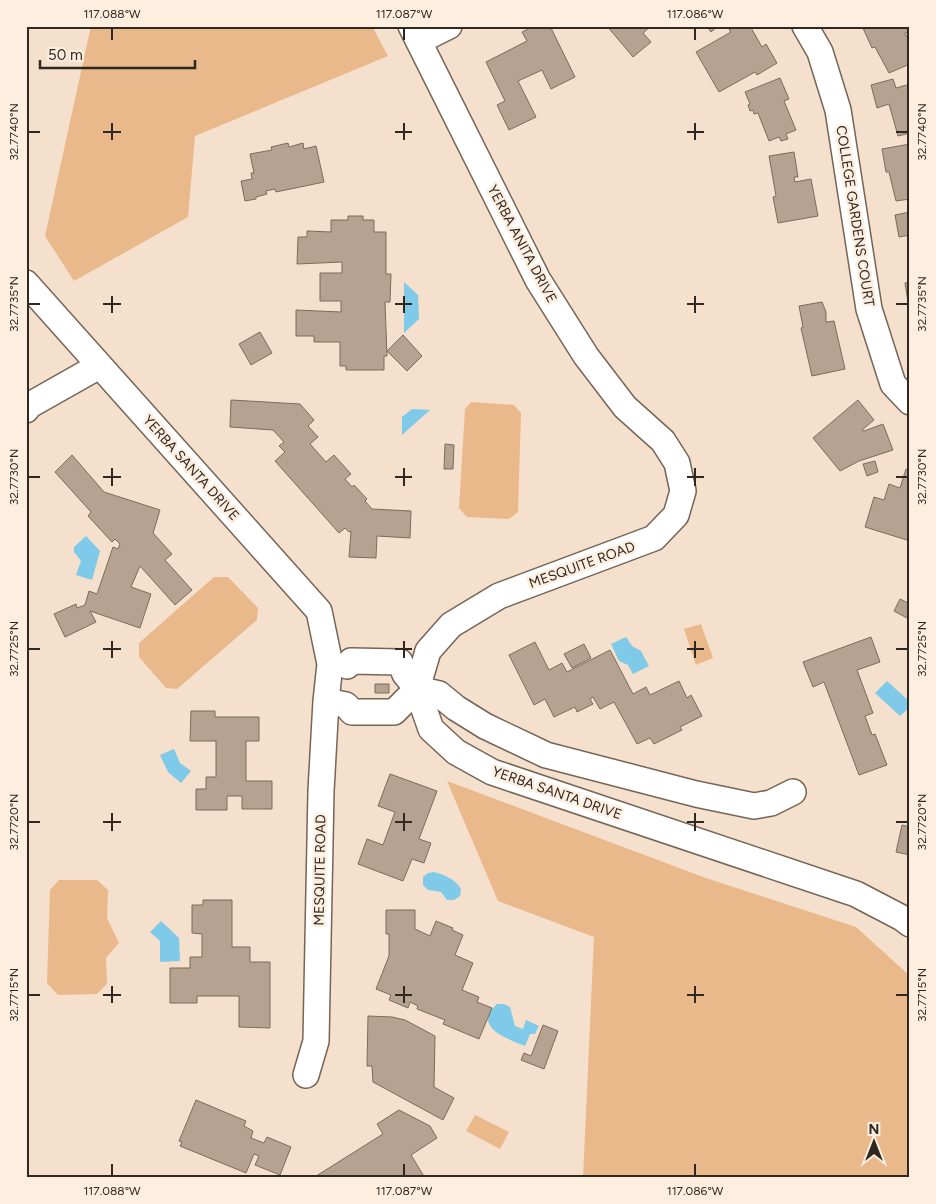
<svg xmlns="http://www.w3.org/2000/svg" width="936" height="1204" font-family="Figtree,sans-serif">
  <rect width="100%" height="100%" fill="#f4e0cd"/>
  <path fill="#e9b98b" d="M91,26H372L388,56L195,136L188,217L74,281L45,236Z
    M471,402L514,405L521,413L518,512L509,519L467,517L459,508L465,409Z
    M214,577H228L258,608L257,620L177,689L166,688L139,657V643Z
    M701,624L713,658L696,665L684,629Z
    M447,781L706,878L856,927L910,976V1178H583L594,937L498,901Z
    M59,880H97L108,890L107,918L119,943L106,958L107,984L97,994L58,995L47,983L50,890Z
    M475,1115L509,1132L500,1149L466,1131Z"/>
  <path fill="#7fc9e9" d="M404,282L418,295L419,319L404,333Z
    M412,409L430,410L402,435V417Z
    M86,536L100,551L92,580L76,575L81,561L74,552V547Z
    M626,637L632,646L641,651L649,666L633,674L628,665L619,661L611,644Z
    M887,681L910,702V707L900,716L875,693Z
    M174,749L180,763L191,771L181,783L168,772L160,755Z
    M434,872C445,875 455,879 461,889L460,896L454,900H447L441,892L428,890L423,885V877L428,873Z
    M161,921L179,938L180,961L160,962V941L150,932Z
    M497,1004H504L510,1007L515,1026L523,1029L526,1020L539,1026L535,1034H530L525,1046C508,1039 471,1027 497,1004Z"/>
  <path fill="#b5a291" stroke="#7c6b5b" d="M534,26H550L575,77L551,89L542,70L518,81L536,117L509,130L497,105L505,101L486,62L527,41L522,32Z
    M607,26H651L643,33L651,42L633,57Z
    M707,26H718L711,32Z
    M735,26H750L762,47L766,44L777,63L757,75L755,72L719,92L696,52L731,32L729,30Z
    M862,26H910V31L905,33L910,43V64L889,73L875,47L872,48Z
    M780,78L789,99L784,101L796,130L786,134L788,139L781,141L779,137L769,141L758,113L754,114L753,110L750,111L748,105L750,104L745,92Z
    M893,79L896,88L910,84V133L898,136L889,104L877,108L871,85Z
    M288,143L289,147L303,143L304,149L316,146L324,182L276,192L275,189L266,191L267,194L256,197V199L245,201L241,181L252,179L251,173H254L250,154L272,150L271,147Z
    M910,144V199L896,201L889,172H886L882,149Z
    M794,152L798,177H794L795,182L811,179L818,216L778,223L773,197L776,196L769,156Z
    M910,212V235L899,237L895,215Z
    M348,216H363V220H374V232H386V274H391L390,302H385L387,356H384V370H346V366H340V342H314V336H296V310L341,312V301H320V273H342V262L297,264L298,237H307V231L331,232V220H348Z
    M910,282V308H909L905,283Z
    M822,302L826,312V322L834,321L845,369L812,376L801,328L803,327L799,306Z
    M260,332L272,353L251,365L239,344Z
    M403,335L422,356L407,371L387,351Z
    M231,400L300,404L314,420L308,426L318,437L310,444L326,462L334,455L351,474L345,479L352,487L354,485L367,499L365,501L372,509L411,511L410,538L377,536L376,558L349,557L351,531L349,532L345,528L339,533L275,461L285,452L279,446L284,442L273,430L230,427Z
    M858,400L874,420L862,430L864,431L883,424L893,450L859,461L840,471L813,438Z
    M445,444L454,445L453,469H444Z
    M72,455L104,492L160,510L153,533L172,554L165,560L192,590L175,605L140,566L131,587L151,594L140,628L90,611L96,622L65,637L54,614L76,604L77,608L85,605L89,591L97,594L113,547L118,549L120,544L115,539L112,542L88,516L91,512L55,472Z
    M875,461L878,472L867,476L863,464Z
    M906,469L910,471V541L865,527L874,497L884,500L889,484L900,488Z
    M900,599L910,604V612L907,618L894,611Z
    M871,637L880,662L857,670L873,713L865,716L872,735L875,734L887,765L859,775L824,682L813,687L803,662Z
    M535,642L549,670L562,663L567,672L610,650L633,694L646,687L650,695L679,681L687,698L691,695L702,716L680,727L682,730L654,744L650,738L637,744L614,702L600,709L593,697L590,699L593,704L577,712L575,707L554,717L545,699L534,705L509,655Z
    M584,644L591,658L572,668L564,654Z
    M375,684H389V693H375Z
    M191,711H215V717H259V741H246V781H272V809H242V796H227V810H196V789H206V777H216V741H190Z
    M390,774L437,791L419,839L431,843L424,863L412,859L403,881L358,864L367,839L383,845L395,812L378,806Z
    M902,825L910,827V855L896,852Z
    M203,900H232V947H250V962H270V1028L239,1027V996H197V1003H170V968H190V957H202V934L192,933V905H203Z
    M386,910H415V929L430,936L436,921L453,928L452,930L463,935L455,955L473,963L462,990L479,997L477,1002L492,1008L479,1039L443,1024L445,1020L417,1009L418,1006L410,1002L408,1008L389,1000L391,995L376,989L389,956V934H386Z
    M368,1016L392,1017L405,1020L435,1036L434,1087L454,1098L443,1120L373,1082L372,1066H367Z
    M543,1025L558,1031L544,1069L521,1060L524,1053L531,1056Z
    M196,1100L246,1121L244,1126L253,1131L251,1138L264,1143L267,1137L291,1147L280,1175L255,1165L259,1156L254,1154L246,1173L180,1146L182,1142L179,1141Z
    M399,1110L430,1126L437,1138L411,1155L425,1178H313L383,1134L377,1124Z"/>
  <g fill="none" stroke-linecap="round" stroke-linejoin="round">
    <defs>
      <path id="minor" d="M805,26L820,52L838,110L869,309L893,384L910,402
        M419,41L449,26
        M26,283L319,611L330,664L326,701L321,791L316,1041L306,1075
        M26,410L30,405L99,366
        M347,666L351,661L400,662L405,674L417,689L431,729L456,752L492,772L856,894L902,918L910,924
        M417,689L439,694L456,708L485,726L546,755L696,794L754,806L771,803L793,792
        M326,701L346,705L352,712H394L417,689L428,651L451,625L499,596L654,538L676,515L683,491L677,463L663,441L625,407L586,356L538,280L411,26"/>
    </defs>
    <use href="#minor" stroke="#766555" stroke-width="28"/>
    <use href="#minor" stroke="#fff" stroke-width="25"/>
  </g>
  <path fill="none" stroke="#2f2821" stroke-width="2" d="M112,28V40M404,28V40M695,28V40M112,123V140M404,123V140M695,123V140M28,132H40M103,132H121M395,132H412M687,132H704M896,132H908M112,296V313M404,296V313M695,296V313M28,304H40M103,304H121M395,304H412M687,304H704M896,304H908M112,468V486M404,468V486M695,468V486M28,477H40M103,477H121M395,477H412M687,477H704M896,477H908M112,641V658M404,641V658M695,641V658M28,649H40M103,649H121M395,649H412M687,649H704M896,649H908M112,813V831M404,813V831M695,813V831M28,822H40M103,822H121M395,822H412M687,822H704M896,822H908M112,986V1003M404,986V1003M695,986V1003M28,995H40M103,995H121M395,995H412M687,995H704M896,995H908M112,1164V1176M404,1164V1176M695,1164V1176"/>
  <g text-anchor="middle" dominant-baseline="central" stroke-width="5" stroke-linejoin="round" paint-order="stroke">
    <g font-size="14" fill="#2f2821" stroke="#feeedf">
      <text transform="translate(855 216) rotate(81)">COLLEGE GARDENS COURT</text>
      <text transform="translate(522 244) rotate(62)">YERBA ANITA DRIVE</text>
      <text transform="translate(191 468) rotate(48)">YERBA SANTA DRIVE</text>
      <text transform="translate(582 565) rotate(-20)">MESQUITE ROAD</text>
      <text transform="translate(557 793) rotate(19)">YERBA SANTA DRIVE</text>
      <text transform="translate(320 870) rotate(-89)">MESQUITE ROAD</text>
    </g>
  </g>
  <rect width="936" height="1204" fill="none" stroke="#feeedf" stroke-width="55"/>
  <g transform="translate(874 1142)" stroke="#feeedf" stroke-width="4" paint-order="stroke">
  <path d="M0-4L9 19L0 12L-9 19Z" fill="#2f2821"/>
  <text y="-8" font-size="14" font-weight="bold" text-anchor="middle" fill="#2f2821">N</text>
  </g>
  <path d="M40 60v8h155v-8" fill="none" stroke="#2f2821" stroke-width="2.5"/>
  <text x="48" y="60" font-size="15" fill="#2f2821" stroke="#feeedf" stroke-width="4" paint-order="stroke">50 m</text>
  <rect x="28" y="28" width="880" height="1148" fill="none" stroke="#2f2821" stroke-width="2"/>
  <g font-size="12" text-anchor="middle" fill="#2f2821">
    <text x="112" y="18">117.088°W</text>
    <text x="404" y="18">117.087°W</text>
    <text x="695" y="18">117.086°W</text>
    <text transform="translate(14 132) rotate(-90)" y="4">32.7740°N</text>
    <text transform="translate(922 132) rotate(-90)" y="4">32.7740°N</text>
    <text transform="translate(14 304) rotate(-90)" y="4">32.7735°N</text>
    <text transform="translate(922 304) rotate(-90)" y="4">32.7735°N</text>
    <text transform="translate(14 477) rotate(-90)" y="4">32.7730°N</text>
    <text transform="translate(922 477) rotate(-90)" y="4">32.7730°N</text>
    <text transform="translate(14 649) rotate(-90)" y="4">32.7725°N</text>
    <text transform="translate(922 649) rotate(-90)" y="4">32.7725°N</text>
    <text transform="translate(14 822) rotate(-90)" y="4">32.7720°N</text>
    <text transform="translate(922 822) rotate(-90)" y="4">32.7720°N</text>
    <text transform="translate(14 995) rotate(-90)" y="4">32.7715°N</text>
    <text transform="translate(922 995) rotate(-90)" y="4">32.7715°N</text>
    <text x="112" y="1195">117.088°W</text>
    <text x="404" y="1195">117.087°W</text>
    <text x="695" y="1195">117.086°W</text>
  </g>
</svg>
